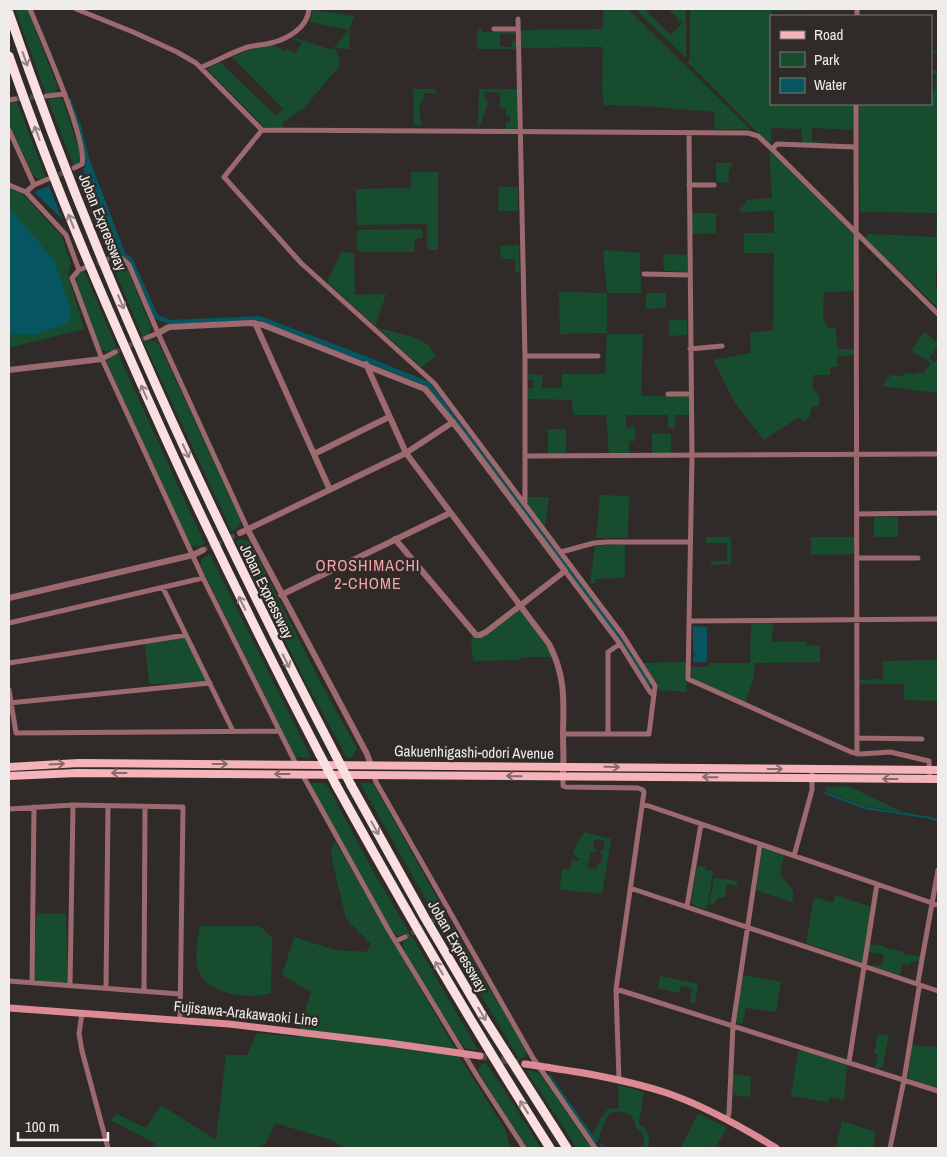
<svg xmlns="http://www.w3.org/2000/svg" width="947" height="1157" font-family="'Archivo Narrow',sans-serif">
  <rect width="100%" height="100%" fill="#302b28"/>
  <path fill="#184c2f" fill-rule="evenodd" d="M15,9H27L56,83L58,87L54,93L46,94Z
    M603,9H628L750,129H714L715,112L641,106L604,105L602,90L603,47L521,48V30L603,29Z
    M635,9H650L647,12L671,35L682,23L668,9H686V58Z
    M690,9H855L772,11L771,16V104H854L853,130L812,128V141H819V143H802V129L771,128V144L754,129L688,63L690,57Z
    M313,10L354,16L349,30L350,49L335,48L339,57L340,65L305,107L283,122L282,128L265,127L207,69L220,62L276,116L283,109L232,57L249,50L274,45L284,51L286,48L295,53L302,43L291,38L292,37L332,50L349,30L310,22Z
    M477,29H482V32H516V34H500V47H512V41H517V49H477Z
    M931,49L938,52L937,212H938V269L936,270V289H938V308L865,238L868,234L936,237L937,213L860,212L859,104H931V90H935L936,74L931,73V71L937,70V54L931,53Z
    M413,89H435L436,94L424,93V99L419,104L421,125H414Z
    M479,89H517V127L515,129H506V123L510,122V117L506,116V108L500,107V93L485,92L484,99L488,100C486,110 483,120 478,128Z
    M54,98H60L63,101L82,159L80,162L74,167L48,100Z
    M17,102L46,178L38,179L33,176L9,123V103Z
    M769,149L854,234L855,291L824,292L823,316L828,329L836,327L837,349H854V355L837,356V367H830V375H813V389L820,396L819,406L812,407L809,418L804,422L799,417L764,440L735,403L713,360L751,353L750,333L773,330L774,253H744V233H774V211L740,212L741,205H745L746,200L772,198Z
    M716,163H733L729,170L728,178L730,183L716,182Z
    M411,172H438V250H427V224L357,225L356,189L411,188Z
    M9,187L21,192L62,237L71,263L68,275L84,329L9,348Z
    M499,187H518V211H498Z
    M691,213H716V233L692,234Z
    M422,229L423,238L415,239L414,252H360L357,249V230Z
    M519,245L520,272L515,273V259H501L500,246Z
    M605,250L640,253L641,293H607V333L560,334L559,292L607,293L603,254Z
    M341,252L354,253L355,295L386,294L375,327L413,337L427,344L436,356L421,367L327,282Z
    M663,254L687,255V272L664,271Z
    M117,260L125,264L151,326L150,332L143,338L111,261Z
    M84,271L117,349L107,352L102,350L100,347L77,286C75,278 76,274 84,271Z
    M646,293H666V308L646,309Z
    M669,320H687V335L669,336Z
    M925,332L935,341L938,339V346L933,352L938,358L932,353L929,358L934,362L938,359V393L882,386L891,375L903,376L905,373L916,374L919,372L923,374L931,363L911,350Z
    M607,334H643L641,396H686L689,397V415H675V428H668V415H626V427L635,428V441H629V453H609L606,415H573L572,400L527,399V388H533V380H528V374L543,375L541,388H562V374H605Z
    M150,340L158,343L171,370L241,521L239,526L232,532L144,343Z
    M118,353L178,486L205,544L198,547L190,545L109,367L107,361L110,357Z
    M548,429H566V453H548Z
    M652,434H671V453H652Z
    M600,495L629,496L628,538H596Z
    M528,497H549L545,527L527,503Z
    M874,517H898V537H874Z
    M706,537H731V564L711,565V561H727V543H706Z
    M811,537H854V554L811,555Z
    M242,539L250,542L322,685L357,748L352,757L347,758L303,677L236,541Z
    M625,544V578L595,579V583H590L595,546Z
    M210,554L311,758L295,757L200,565L202,559Z
    M520,609L554,657H523L519,660L474,661L471,649L472,635L475,638Z
    M751,623H773L772,642H807V646L820,645V662L755,663L753,681L745,702L692,678L690,667H708V663H750Z
    M185,637L208,683L151,684L149,682L145,644Z
    M938,660V701L904,700V684H860V680L883,679V661Z
    M686,662L687,692L659,690L642,663Z
    M311,783H325L328,787L377,878L409,932L398,936L389,928L312,788Z
    M360,783H373L442,907C442,913 440,914 435,916Z
    M848,786L901,811L920,815L863,806L825,791L826,787Z
    M585,832L611,839L602,894C587,892 574,892 560,889L562,869L570,870L572,859L578,861L580,859L576,857L573,852L581,836ZM595,839L605,841L603,851H600V853L602,854L601,864H597V868L592,869L587,867L591,852H597V850L593,848Z
    M335,841L464,1064L506,1131L510,1148H344L331,1140L275,1123L266,1143L257,1148H156L155,1143L110,1120L117,1114L146,1128L161,1105L216,1140L226,1055H247L257,1033L297,1037L311,992L282,975L294,937L335,950L366,952L371,944L346,919L333,864L331,848Z
    M764,848L784,855L780,874L794,892L792,902L756,890L762,849Z
    M697,866L706,867L705,870L713,871L707,909L696,907L691,902Z
    M714,878L737,881V886L727,884L725,898L719,897L714,904L709,905Z
    M835,895L871,907L863,963L806,943L814,897L834,903Z
    M37,913L66,914L68,984L32,981Z
    M442,918L449,920L525,1048L527,1053L524,1057L519,1059L437,921Z
    M200,926H260L272,938L271,993C251,1000 204,994 198,969C194,955 198,940 200,926Z
    M412,936L478,1050H472L464,1047L438,1008L404,950L403,942Z
    M870,944L885,946V948L903,952V954L921,956L920,962L911,961L910,965L902,964V963L900,975L873,967V965L882,966L884,954L869,952Z
    M742,975L781,982L776,1012L746,1008L742,1024L735,1022Z
    M660,976L698,984L695,1003L690,1002L692,988L681,986L679,993L658,988Z
    M878,1034L889,1035L883,1066L880,1069L875,1068L878,1054L874,1053Z
    M912,1045L938,1047V1088L908,1078Z
    M801,1049L847,1065L844,1100L830,1097L828,1102L791,1096L798,1052Z
    M483,1063L488,1065L541,1148H526L481,1076L478,1069Z
    M526,1070L537,1072L541,1075L592,1148H577Z
    M549,1074L593,1135L600,1119L608,1109L619,1108L618,1085L644,1092L639,1124C649,1130 650,1136 648,1148H643C645,1138 644,1133 635,1127C637,1114 618,1107 609,1115C603,1121 601,1133 598,1141L595,1144L547,1075Z
    M733,1074L751,1077L750,1097L733,1095Z
    M698,1113L727,1128L715,1148H712L709,1145L708,1148H681Z
    M842,1121L876,1132L873,1148H863L857,1146V1148H836Z"/>
  <path fill="#075561" d="M80,121L89,158L125,253L132,258L158,315L170,320L260,316L368,357L429,382L615,629L651,685L649,686L591,601L427,386L258,320L170,324L155,319L129,260L109,251L110,246L83,169L86,166L84,165L85,158L77,123Z
    M49,186L62,219L34,192Z
    M9,207L54,260L72,313L67,323L36,335L9,334Z
    M693,626L707,627V662H693V657L695,655L693,651Z"/>
  <g fill="none" stroke-linecap="round" stroke-linejoin="round">
    <path stroke="#075561" stroke-width="2" d="M70,99L78,122
      M106,242L111,249
      M825,793L865,808L931,818L938,821
      M550,1076L596,1142
      M601,1144L603,1148"/>
    <path stroke="#4d4845" stroke-width="5" stroke-dasharray="5 2.5" stroke-linecap="butt" d="M15,99L41,96
      M52,178L69,170
      M90,266L110,258
      M115,352L146,338
      M203,550L240,533
      M405,937L443,915"/>
    <path stroke="#4d4845" stroke-width="7" stroke-dasharray="7 3.5" stroke-linecap="butt" d="M480,1056L525,1064"/>
    <path stroke="#9c696f" stroke-width="5" d="M30,9C41,36 88,141 82,164L74,168
      M76,9L133,32L177,52L196,63L262,130L748,133L758,136L772,149L938,314
      M857,16V10
      M518,19L525,357V502
      M494,29H518
      M202,67C217,61 232,52 248,47C256,45 264,45 271,43C288,39 308,27 309,9
      M46,96L65,94
      M9,100L15,99
      M856,104L857,754
      M9,130L34,185
      M262,130L224,177L301,263L434,383L594,597L622,634L655,686L649,734H563
      M689,133L692,457L688,679L851,752L860,754L890,752L929,761L930,779
      M772,149L777,144L855,147
      M9,185L26,192L66,235L79,270
      M689,185H714
      M26,192L34,185L48,179
      M110,258C119,256 123,258 129,265L158,333L248,530
      M84,268L79,270L72,278L102,359L203,578L296,764
      M644,274L690,275
      M146,338L158,333
      M690,349L722,346
      M525,356H598
      M102,359L115,352
      M668,394H691
      M525,456L938,454
      M857,514L938,513
      M561,552L594,543L607,542H690
      M857,558H918
      M565,571L620,644L650,692L654,695
      M163,588L233,731
      M689,621L938,619
      M9,623L203,578
      M9,663L186,635
      M9,690L16,733L279,731
      M9,703L210,683
      M608,734V652L620,644
      M857,738L922,739
      M302,774L388,929L479,1079L524,1148
      M373,774L376,782L533,1058L595,1148
      M563,777V786L566,787L638,788L643,790L644,792L616,989L619,1080
      M643,804L938,905
      M9,809L73,805L183,807L180,1020
      M794,856L812,790V769
      M630,888L938,991
      M687,906L701,824
      M396,941L405,937
      M9,981L180,994
      M32,983L34,807
      M70,985L73,805
      M106,988L108,806
      M616,989L938,1091
      M144,991L145,807
      M82,1013L79,1034L82,1051L108,1148
      M849,1062L877,884
      M727,1120L729,1113L733,1025L760,844
      M890,1148L904,1080L919,988L918,982L938,870"/>
    <path stroke="#9c696f" stroke-width="6" d="M255,323L330,490
      M158,333L169,327L251,323L263,325L425,389L459,430L565,571L486,632L480,635H476L395,539
      M366,364L406,453L549,644C565,675 564,698 563,732C563,745 564,758 563,772
      M9,370L102,359
      M314,454L389,417
      M248,530L367,754L371,765
      M240,533L406,453L453,422
      M281,595L450,513
      M9,598L193,555L203,550"/>
    <path stroke="#dc8b94" stroke-width="7" d="M9,1008L229,1024L389,1043L480,1056
      M525,1064C573,1071 621,1078 667,1093C705,1106 742,1127 776,1148"/>
    <path stroke="#f4b4ba" stroke-width="8" d="M9,767L79,763L938,770
      M9,776L77,773L938,779"/>
    <path stroke="#f9dfe1" stroke-width="9" d="M9,13C96,269 211,516 336,756
      M9,56C45,160 87,262 132,363C190,496 253,626 320,755
      M336,785C404,908 474,1029 550,1148
      M351,785L425,918L481,1013L567,1148"/>
    <path stroke="#f9dfe1" stroke-width="9" d="M320,755L336,785
      M336,756L351,785"/>
  </g>
  <defs><path id="oneway-shaft" d="M-6 0H5M1.5-3L5.5 0L1.5 3" fill="none" stroke-width="1.6" stroke-linecap="round" stroke-linejoin="round" transform="scale(1.25)"/></defs>
  <g stroke="#948584">
    <use href="#oneway-shaft" transform="translate(25 59) rotate(71)"/>
    <use href="#oneway-shaft" transform="translate(37 133) rotate(-111)"/>
    <use href="#oneway-shaft" transform="translate(71 221) rotate(-111)"/>
    <use href="#oneway-shaft" transform="translate(121 302) rotate(67)"/>
    <use href="#oneway-shaft" transform="translate(144 392) rotate(-114)"/>
    <use href="#oneway-shaft" transform="translate(186 451) rotate(65)"/>
    <use href="#oneway-shaft" transform="translate(242 603) rotate(-116)"/>
    <use href="#oneway-shaft" transform="translate(286 661) rotate(63)"/>
    <use href="#oneway-shaft" transform="translate(375 828) rotate(61)"/>
    <use href="#oneway-shaft" transform="translate(439 968) rotate(-121)"/>
    <use href="#oneway-shaft" transform="translate(482 1014) rotate(59)"/>
    <use href="#oneway-shaft" transform="translate(524 1107) rotate(-122)"/>
  </g>
  <g stroke="#88696a">
    <use href="#oneway-shaft" transform="translate(57 764) rotate(-3)"/>
    <use href="#oneway-shaft" transform="translate(220 764)"/>
    <use href="#oneway-shaft" transform="translate(612 767) rotate(1)"/>
    <use href="#oneway-shaft" transform="translate(775 769)"/>
    <use href="#oneway-shaft" transform="translate(119 773) rotate(-180)"/>
    <use href="#oneway-shaft" transform="translate(282 774) rotate(-180)"/>
    <use href="#oneway-shaft" transform="translate(514 776) rotate(-179)"/>
    <use href="#oneway-shaft" transform="translate(710 777) rotate(-179)"/>
    <use href="#oneway-shaft" transform="translate(890 779) rotate(-180)"/>
  </g>
  <g text-anchor="middle" dominant-baseline="central" stroke-width="5" stroke-linejoin="round" paint-order="stroke">
    <g font-size="15" fill="#efecea" stroke="#302b28">
      <text transform="translate(103 222) rotate(68)">Joban Expressway</text>
      <text transform="translate(267 591) rotate(64)">Joban Expressway</text>
      <text transform="translate(474 752) rotate(1)">Gakuenhigashi-odori Avenue</text>
      <text transform="translate(458 946) rotate(60)">Joban Expressway</text>
      <text transform="translate(246 1013) rotate(6)">Fujisawa-Arakawaoki Line</text>
    </g>
    <g font-size="16" letter-spacing="1" fill="#f7a3ab" stroke="#302b28">
      <text x="368" y="565">OROSHIMACHI<tspan x="368" dy="18">2-CHOME</tspan></text>
    </g>
  </g>
  <rect width="947" height="1157" fill="none" stroke="#efecea" stroke-width="20"/>
  <rect x="770" y="15" width="162" height="90" fill="#302b28" stroke="#7c7876"/>
  <rect x="780" y="31" width="25" height="8" fill="#f4b4ba" stroke="#7c7876"/>
  <text x="814" y="40" font-size="15" fill="#efecea">Road</text>
  <rect x="780" y="52" width="25" height="15" fill="#184c2f" stroke="#7c7876"/>
  <text x="814" y="65" font-size="15" fill="#efecea">Park</text>
  <rect x="780" y="78" width="25" height="15" fill="#075561" stroke="#7c7876"/>
  <text x="814" y="90" font-size="15" fill="#efecea">Water</text>
  <path d="M18 1132v8h90v-8" fill="none" stroke="#efecea" stroke-width="2.5"/>
  <text x="25" y="1132" font-size="15" fill="#efecea" stroke="#302b28" stroke-width="4" paint-order="stroke">100 m</text>
</svg>
